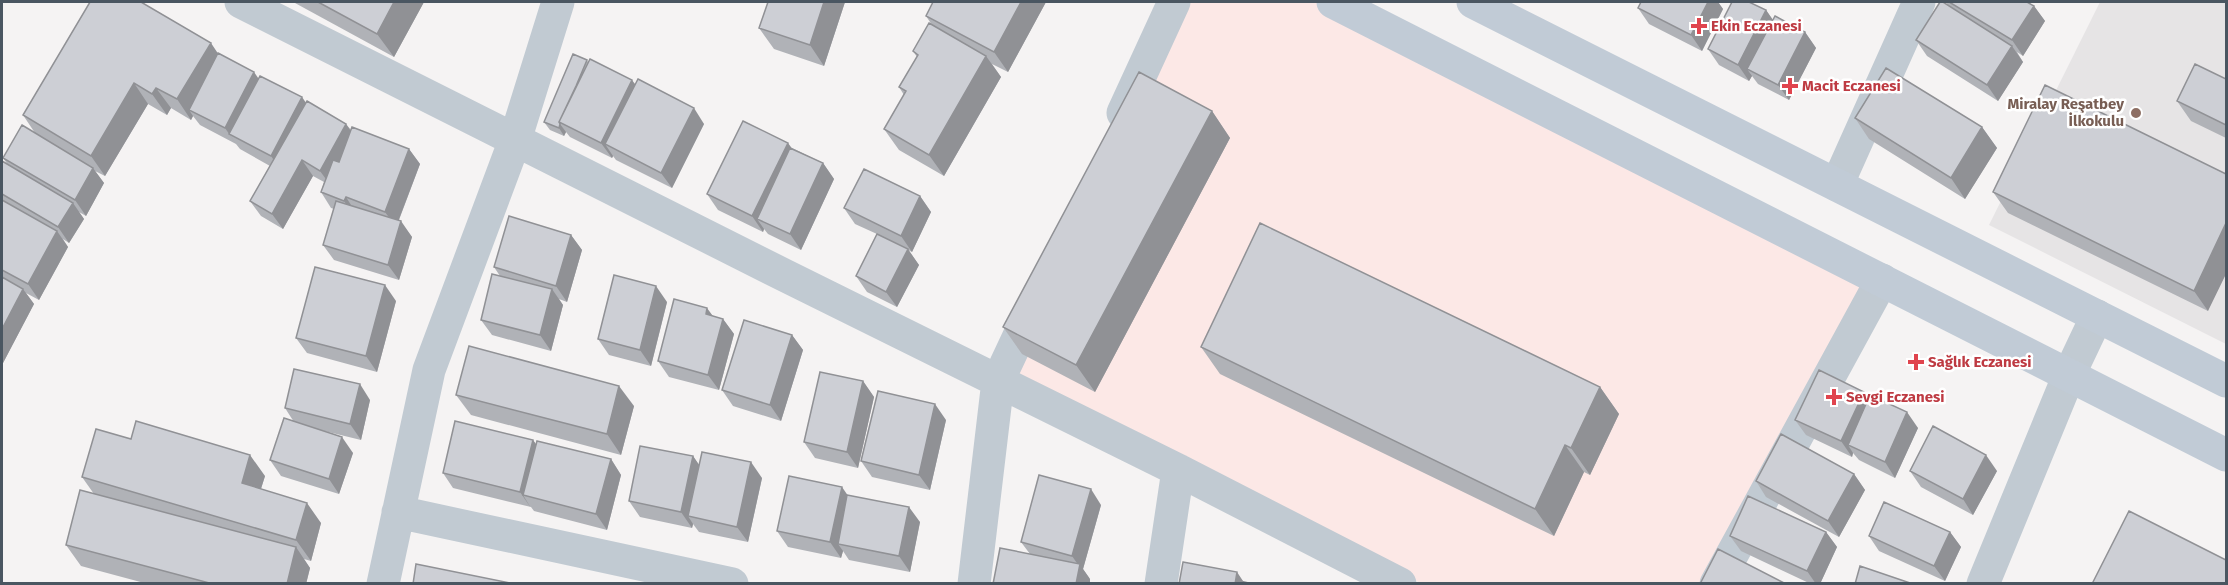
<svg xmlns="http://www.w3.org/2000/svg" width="2228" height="585" font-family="'Fira Sans',sans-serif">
  <rect width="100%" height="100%" fill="#f5f3f3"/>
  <path fill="#e6e4e5" d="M2100,2H2226V344L1989,225Z"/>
  <path fill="#fce8e6" d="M1174,2H1332L1882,280L1716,583H1421L998,381Z"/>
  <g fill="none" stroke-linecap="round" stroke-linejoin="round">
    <path stroke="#c1cad2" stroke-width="33" d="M241,2L784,275L1178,470L1400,584
      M1123,113L1174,2
      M1837,185L1919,2
      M398,512L732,584
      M383,584L429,370L515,140L558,2
      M974,584L998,381L1034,304
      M1161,584L1178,470
      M1716,584L1882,280
      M1983,584L2069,375L2097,316"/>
    <path stroke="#c1cbd6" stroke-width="33" d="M1333,2L2226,455
      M1473,2L2226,381"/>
  </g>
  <path fill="#b0b2b7" d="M294,2H424L394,57L295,3Z
    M845,2L824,66L774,49L759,28Z
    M1046,2L1008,72L992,64L1001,77L944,176L899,150L884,129L904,95L899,87L917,57L913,51L932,25L926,16Z
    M1641,2H1718L1723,9L1702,51L1649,24L1638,8Z
    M1946,2H2027L2034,6L2045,21L2023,56L2017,52L2023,62L1998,101L1927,56L1916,40L1948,5Z
    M1766,10L1773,20L1805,32L1816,48L1789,100L1758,84L1752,76L1749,81L1719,65L1708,49Z
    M218,54L258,79L346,124L351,130L409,149L420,164L399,220L412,237L399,280L334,260L323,245L334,209L331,208L321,192L324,182L313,176L283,229L261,216L250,201L270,166L240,149L236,144L200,125L193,116L191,120L171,108L167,115L148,104L105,176L95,171L104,183L86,216L79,212L84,219L69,243L63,239L68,247L39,300L26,293L34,304L3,363L2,362V163L8,165L3,158L35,133L23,115Z
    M587,60L588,62L635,84L704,124L672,188L616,160L613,156L612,158L570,137L566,132L564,136L550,130L544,122Z
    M2226,79V138L2191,121L2177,101Z
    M1212,111L1230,138L1095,392L1022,354L1003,327Z
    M1855,118L1982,127L1997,148L1965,199L1869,139Z
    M792,148L823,163L834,179L801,250L768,234L764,229L763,232L718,210L707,194Z
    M2226,174L2208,311L2008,213L1993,192Z
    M920,196L931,212L912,252L908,250L919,265L897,307L867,292L856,276L877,234L855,224L844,208Z
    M571,235L582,250L567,302L559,299L563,305L551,351L492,335L481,320L500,276L494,267Z
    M396,301L377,372L307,353L296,338Z
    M667,302L651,366L609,355L598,339Z
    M713,316L723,319L734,334L719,390L669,377L658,361Z
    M792,335L803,350L781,421L733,406L722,390Z
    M1201,347L1600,387L1619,414L1590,475L1584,472L1554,536L1220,374Z
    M863,381L874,397L858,468L815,458L804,442Z
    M456,395L634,406L621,455L471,415Z
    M1869,398L1918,428L1895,478L1859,460L1853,453L1852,457L1806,435L1795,420Z
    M370,400L361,440L316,429L353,453L339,494L281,476L270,460L294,422L285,408Z
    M946,420L930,490L872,477L861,461Z
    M131,439L265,476L261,489L321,523L311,561L304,559L310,568L306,584H148L81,566L66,545L94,494L82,477Z
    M533,440L536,445L611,459L621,475L607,530L534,511L531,507L453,488L443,473Z
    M693,456L699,465L762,478L748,542L699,532L693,524L692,528L640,517L629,501Z
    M1910,471H1997L1973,515L1921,487Z
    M1854,474L1865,490L1839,537L1766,497L1756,481Z
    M847,495L920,522L910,572L849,560L843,551L841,558L788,547L777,531Z
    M1101,505L1083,569L1090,579L1030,554L1021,542Z
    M1826,532L1837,547L1820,584H1811L1741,551L1730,536Z
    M1950,532L1961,547L1945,581L1879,551L1869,536Z"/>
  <path fill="#909195" d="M394,2H424L394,57L377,34Z
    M824,2H845L824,66L810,45Z
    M1021,2H1046L1008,72L994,52Z
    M1708,2H1718L1723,9L1702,51L1691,35Z
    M2034,6L2045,21L2023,56L2012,40Z
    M1766,10L1777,26L1747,69L1752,76L1749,81L1738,65Z
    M1805,32L1816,48L1789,100L1778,85Z
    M211,43L225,64L189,110L193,116L191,120L177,99Z
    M2012,46L2023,62L1998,101L1987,85Z
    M986,56L1001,77L944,176L929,155Z
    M254,72L265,88L229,134L236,144L225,128Z
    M632,80L643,95L605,144L613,156L612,158L601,143Z
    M134,83L148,104L105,176L91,156Z
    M156,88L171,108L167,115L152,94Z
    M302,97L313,113L282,172L271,156Z
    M694,108L704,124L672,188L661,173Z
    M1212,111L1230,138L1095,392L1076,365Z
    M346,124L357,140L331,186L320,171Z
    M560,124L566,132L564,136L559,128Z
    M1982,127L1997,148L1965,199L1951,178Z
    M788,143L799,158L757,219L764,229L763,232L752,216Z
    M409,149L420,164L396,227L385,212Z
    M302,160L313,176L283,229L272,214Z
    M823,163L834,179L801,250L790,234Z
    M93,168L104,183L86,216L75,200Z
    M920,196L931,212L912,252L901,236Z
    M346,197L356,213L355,217L344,201Z
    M73,203L84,219L69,243L58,227Z
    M401,221L412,237L399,280L388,265Z
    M2226,223V274L2208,311L2194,291Z
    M57,231L68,247L39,300L28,284Z
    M571,235L582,250L567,302L556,286Z
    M908,249L919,265L897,307L886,292Z
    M385,285L396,301L377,372L366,356Z
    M656,286L667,302L651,366L640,350Z
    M23,289L34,304L3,363L2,361V329Z
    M552,289L563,305L551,351L540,335Z
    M707,308L718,323L706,314Z
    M723,319L734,334L719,390L708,375Z
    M792,335L803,350L781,421L770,405Z
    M863,381L874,397L858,468L847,452Z
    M360,384L370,400L361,440L350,424Z
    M619,386L634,406L621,455L607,434Z
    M1600,387L1619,414L1590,475L1571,448Z
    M1864,392L1875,407L1848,445L1853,453L1852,457L1841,441Z
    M935,404L946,420L930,490L919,475Z
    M1907,412L1918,428L1895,478L1885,462Z
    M342,437L353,453L339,494L329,479Z
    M533,440L544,455L523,495L531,508L520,492Z
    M1565,445L1584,472L1554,536L1535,509Z
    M250,455L265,476L256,504L242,483Z
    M1986,455L1997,471L1973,515L1963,499Z
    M693,456L704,472L688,516L693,524L692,528L681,512Z
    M611,459L621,475L607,530L596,514Z
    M751,462L762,478L748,542L737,527Z
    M1854,474L1865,490L1839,537L1828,521Z
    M842,487L853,503L838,544L843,551L841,558L830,542Z
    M1091,489L1101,505L1083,569L1090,579V584H1076L1079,566L1072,556Z
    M307,503L321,523L311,561L296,540Z
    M909,507L920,522L910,572L899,556Z
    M1826,532L1837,547L1820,584H1816L1807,571Z
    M1950,532L1961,547L1945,581L1934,566Z
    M296,547L310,568L306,584H287Z
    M1237,572L1245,584H1235Z"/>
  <path fill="#cdcfd5" stroke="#909195" stroke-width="1.5" d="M90,2H141L211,43L177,99L156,88L152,94L134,83L91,156L23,115Z
    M318,2H394L377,34Z
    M768,2H824L810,45L759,28Z
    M933,2H1021L994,52L926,16Z
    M1641,2H1708L1691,35L1638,8Z
    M1732,2H1749L1766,10L1738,65L1708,49Z
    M1940,2H1943L2012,46L1987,85L1916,40Z
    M1949,2H2027L2034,6L2012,40Z
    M1775,16L1805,32L1778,85L1747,69Z
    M929,23L986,56L929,155L884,129L906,91L899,87L918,55L913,51Z
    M218,53L254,72L225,128L189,110Z
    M573,54L587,60L576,86L559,122L560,124L559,128L544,122Z
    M590,59L632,80L601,143L559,122Z
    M2195,64L2226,79V125L2177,101Z
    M1886,68L1982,127L1951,178L1855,118Z
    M1139,72L1212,111L1076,365L1003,327Z
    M260,76L302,97L271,156L229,134Z
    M638,79L694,108L661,173L605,144Z
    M2045,85L2226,174V223L2194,291L1993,192Z
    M307,101L346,124L320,171L302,160L272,214L250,201Z
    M743,121L788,143L752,216L707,194Z
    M22,125L93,168L75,200L3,158Z
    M352,127L409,149L385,212L346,197L344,201L321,192L333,160L339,162Z
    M790,148L823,163L790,234L757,219Z
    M2,161L73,203L58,227L2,194Z
    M864,169L920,196L901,236L844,208Z
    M2,200L57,231L28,284L2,270Z
    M336,201L401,221L388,265L323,245Z
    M509,216L571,235L556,286L494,267Z
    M1260,223L1600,387L1571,448L1565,445L1535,509L1201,347Z
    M877,234L908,249L886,292L856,276Z
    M315,267L385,285L366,356L296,338Z
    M492,274L552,289L540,335L481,320Z
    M614,275L656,286L640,350L598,339Z
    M2,277L23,289L2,329Z
    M674,299L707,308L706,314L723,319L708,375L658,361Z
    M744,320L792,335L770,405L722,390Z
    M469,346L619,386L607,434L456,395Z
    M294,369L360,384L350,424L285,408Z
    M1819,370L1864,392L1841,441L1795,420Z
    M820,372L863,381L847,452L804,442Z
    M878,391L935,404L919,475L861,461Z
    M1870,395L1907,412L1885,462L1848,445Z
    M284,418L342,437L329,479L270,460Z
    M136,421L250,455L242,483L307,503L296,540L82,477L96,429L131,439Z
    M455,421L533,440L520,492L443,473Z
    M1933,426L1986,455L1963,499L1910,471Z
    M1781,434L1854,474L1828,521L1756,481Z
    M537,441L611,459L596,514L523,495Z
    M640,446L693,456L681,512L629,501Z
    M702,452L751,462L737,527L688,516Z
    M1039,475L1091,489L1072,556L1021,542Z
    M789,476L842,487L830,542L777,531Z
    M80,490L296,547L287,584H213L66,545Z
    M847,495L909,507L899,556L838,544Z
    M1748,496L1826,532L1807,571L1730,536Z
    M1884,502L1950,532L1934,566L1869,536Z
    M2129,511L2226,560V584H2092Z
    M1000,548L1080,564L1076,584H993Z
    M1718,549L1786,584H1700Z
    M1183,562L1237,572L1235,584H1179Z
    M416,564L515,584H413Z
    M1860,566L1913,584H1855Z
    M1240,581L1253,584H1239Z"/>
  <g fill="#e0444e" stroke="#fff" stroke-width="2">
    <path d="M1696 17h6v6h6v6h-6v6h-6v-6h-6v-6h6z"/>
    <path d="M1787 77h6v6h6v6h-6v6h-6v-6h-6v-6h6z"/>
    <path d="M1913 353h6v6h6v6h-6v6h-6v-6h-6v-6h6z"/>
    <path d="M1831 388h6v6h6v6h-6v6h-6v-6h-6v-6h6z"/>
  </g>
  <circle fill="#8d6e63" stroke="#fff" stroke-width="2" cx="2136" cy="113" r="6"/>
  <g text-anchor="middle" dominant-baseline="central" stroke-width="5" stroke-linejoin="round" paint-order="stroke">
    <g font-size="15" font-weight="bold" fill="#be3a42" stroke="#fff" text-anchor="start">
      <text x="1711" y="26">Ekin Eczanesi</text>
      <text x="1802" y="86">Macit Eczanesi</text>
      <text x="1928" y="362">Sağlık Eczanesi</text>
      <text x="1846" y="397">Sevgi Eczanesi</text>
    </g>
    <g font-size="15" font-weight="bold" fill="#785e54" stroke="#fff" text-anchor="end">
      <text x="2124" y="104">Miralay Reşatbey<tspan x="2124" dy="17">İlkokulu</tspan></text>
    </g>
  </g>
  <rect width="2228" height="585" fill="none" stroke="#4a5661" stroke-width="6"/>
</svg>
